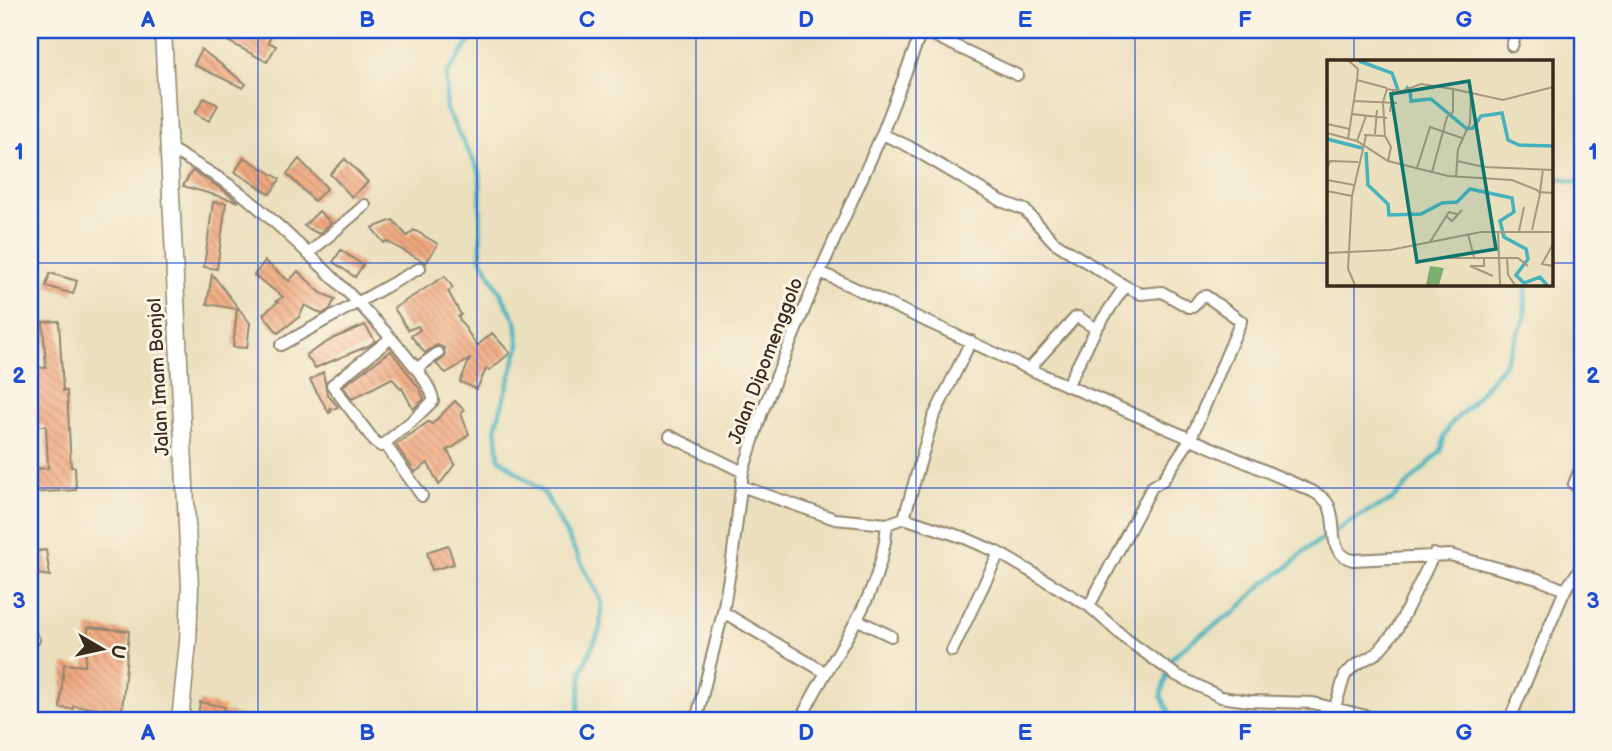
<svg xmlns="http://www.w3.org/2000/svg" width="1612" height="751" font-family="'Balsamiq Sans',sans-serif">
  <defs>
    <pattern id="building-back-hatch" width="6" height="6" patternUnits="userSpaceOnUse" patternTransform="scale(1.75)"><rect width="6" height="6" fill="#f0a77f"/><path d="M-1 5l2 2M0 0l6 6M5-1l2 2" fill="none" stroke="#c48867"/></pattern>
  </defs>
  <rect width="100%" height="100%" fill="#fcf5e5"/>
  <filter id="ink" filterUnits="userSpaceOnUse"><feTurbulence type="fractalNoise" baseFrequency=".0143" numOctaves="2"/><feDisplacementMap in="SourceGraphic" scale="14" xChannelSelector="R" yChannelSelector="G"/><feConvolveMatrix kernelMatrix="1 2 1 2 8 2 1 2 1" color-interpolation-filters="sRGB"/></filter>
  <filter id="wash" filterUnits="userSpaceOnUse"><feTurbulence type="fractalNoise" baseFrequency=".00686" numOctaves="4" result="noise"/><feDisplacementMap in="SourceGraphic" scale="28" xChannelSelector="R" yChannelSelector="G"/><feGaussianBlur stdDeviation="1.57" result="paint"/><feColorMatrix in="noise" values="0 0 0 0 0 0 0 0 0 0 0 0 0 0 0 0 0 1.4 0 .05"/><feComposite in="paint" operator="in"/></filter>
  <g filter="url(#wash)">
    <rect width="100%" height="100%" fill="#ebe0bd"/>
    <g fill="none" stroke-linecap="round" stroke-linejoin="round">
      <path stroke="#44b3be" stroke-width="4.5" d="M478,30L447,74L446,109L480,173L481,258L516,321L519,346L496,426L499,458L545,494L602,602L600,629L582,670L577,721
        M1551,177L1582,183
        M1173,721L1161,695L1171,659L1191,641L1235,612L1264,583L1287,568L1308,548L1366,512L1391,501L1441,451L1444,437L1450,425L1469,406L1503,366L1525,318L1526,284"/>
    </g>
    <g id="blocks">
      <path fill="url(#building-back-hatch)" d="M207,30H274L268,42L276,46L267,62Z
        M201,49L246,84L243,88L194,65Z
        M204,98L218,105L209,121L195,113Z
        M244,157L280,179L270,194L235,172Z
        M299,159L327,188L314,201L287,174Z
        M345,159L368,182L352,197L330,174Z
        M192,171L220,188L239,202L183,186Z
        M213,202L226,203L217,269L204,267Z
        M319,211L331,223L319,234L304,226Z
        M393,220L407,236L414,230L438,244L426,263L386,241L384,243L372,228Z
        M341,250L363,265L355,277L333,262Z
        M265,261L289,281L298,271L321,293L335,299L330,309L322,314L305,305L299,317L278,333L263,314L278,302L276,301L283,297L254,275Z
        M50,273L77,281L73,294L46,286Z
        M212,274L250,323L247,348L233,347L237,309L207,304Z
        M445,276L453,288L448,291L461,315L458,317L477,346L492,333L510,353L490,370L486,369L477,389L460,382L470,359L446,373L436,364L445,357L444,348L437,345L425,353L411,336L420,330L418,326L408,330L394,308Z
        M59,321L63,391H67L71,467H75L76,490L30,493V469L48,468L46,426H30V367L46,368L43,322Z
        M365,325L375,341L368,346L315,368L306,355L334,338Z
        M391,351L421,391L424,399L413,409L402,388L401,389L392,378L352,399L343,386Z
        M323,372L327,394L338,407L332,410L330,407L331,412L329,413L310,380Z
        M455,401L464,410L461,413L469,434L454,447L447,450L455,464L439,485L428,463L415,472L396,445L428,422L432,424Z
        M448,545L454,564L432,570L427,552Z
        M46,550L50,576L30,573L32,552Z
        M88,627L129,631L122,711L73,706V709L60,708L64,664L85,666Z
        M200,702L225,707L224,711L247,718V721H197Z"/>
    </g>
  </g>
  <g filter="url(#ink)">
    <use href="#blocks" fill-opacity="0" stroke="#93856e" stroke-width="2"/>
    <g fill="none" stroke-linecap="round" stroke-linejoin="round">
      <defs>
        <path id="street" d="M922,30L1017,75
          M1512,46L1517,30
          M882,134L908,146L1001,201L1025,210L1054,242L1125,286L1141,294L1162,292L1188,307H1193L1201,297L1206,296L1241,321L1191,438L1163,480L1152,487L1089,606
          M169,148C193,163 219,176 242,194C273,218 435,369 433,401L412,421L381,446L375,442L332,385L391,338
          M308,254L365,205
          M820,272L1029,369L1312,491C1319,495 1326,499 1329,506C1338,525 1326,554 1353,560L1450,555L1538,579L1565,590L1509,721
          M281,345L420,268
          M416,369L438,353
          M1029,369L1075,318L1078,317L1096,329
          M1067,386L1096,329L1125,286
          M670,436L743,472
          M385,444L422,496
          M1582,464L1574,484L1582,492
          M741,486L835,519L887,524L904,518L965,538L999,553L1089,606L1126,639L1176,675L1221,697L1249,701L1313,703L1387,721
          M904,518L933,418L971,341
          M1565,590L1582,566
          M723,612L826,673
          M858,620L891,636
          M30,635L34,640
          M952,651L999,553
          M1335,707L1345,675L1354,666L1377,653L1397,629L1434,554
          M696,721L723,612L732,560L743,472L762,412L815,283L882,134L922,30
          M800,721C831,654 882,601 887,524"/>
        <path id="secondary" d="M163,30L190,587L188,642L180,721"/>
      </defs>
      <use href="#street" stroke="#93856e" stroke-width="14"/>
      <use href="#secondary" stroke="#93856e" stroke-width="19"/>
      <use href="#street" stroke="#fff" stroke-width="10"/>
      <use href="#secondary" stroke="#fff" stroke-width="16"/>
    </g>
  </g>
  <path fill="none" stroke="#1d4ed8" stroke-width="2" stroke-opacity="0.55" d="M258,30V721M477,30V721M696,30V721M916,30V721M1135,30V721M1354,30V61M30,263H1328M1551,263H1582M1354,284V721M30,488H1582"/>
  <g text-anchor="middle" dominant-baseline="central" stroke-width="6" stroke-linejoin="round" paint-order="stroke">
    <g font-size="19" fill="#3b2a1e" stroke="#fcf5e5">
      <text transform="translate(766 361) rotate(-69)">Jalan Dipomenggolo</text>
      <text transform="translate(159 377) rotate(-93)">Jalan Imam Bonjol</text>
    </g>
  </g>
  <g transform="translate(1327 60)">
    <rect width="226" height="226" fill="#ebe0bd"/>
    <path d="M103,206L117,208L112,225H99Z" fill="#7aae6a"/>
    <path fill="none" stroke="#44b3be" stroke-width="3.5" d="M32,1L65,13L71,30M79,27L83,30L84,41L104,39L140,69L146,68L154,56L175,53L181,80L192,85L226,86M0,79L35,88M39,92L41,125L61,144L62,155L94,154L115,143L130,142L143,129L185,138L187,152L173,161L177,177L199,189L201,199L189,215L197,223L213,217L220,225"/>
    <path fill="none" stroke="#a5977d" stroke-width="2" d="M22,1L31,9L30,20M27,41L70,43M63,52L66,30M25,54L60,58M0,64L23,69M0,73L30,81L61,101L121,116L185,120L210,130L213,134L205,170M48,74L50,50M37,75L58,76M21,79L30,20L60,28M30,81L39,56M61,101L64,87L58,76L56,42L60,29L75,31L94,24L126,29M130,101L157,107L226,110M90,108L103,67L135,78M0,109L3,101L31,102M216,109L213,132L226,133M105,112L120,57L126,52V29L176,40L226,27M129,117L131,89L143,63L144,33M0,120L27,125M0,131L25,136M119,156L125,161L135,150M171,171L173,225M192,171L197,147M141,174L147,197M103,182L122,152L130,154M226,184L215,204L226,206M0,193L63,190L154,172H226M116,198H191L201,206M180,198L181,215L188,225M143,206L166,216M143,206H157V197M28,225L21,209L25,136L39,76"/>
    <path fill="#0f766e" fill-opacity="0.15" stroke="#0f766e" stroke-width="3.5" d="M142,21L169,189L90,202L64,34Z"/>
    <rect width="226" height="226" fill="none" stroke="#3b2a1e" stroke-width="3.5"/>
  </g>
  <rect width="1612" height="751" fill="none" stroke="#fcf5e5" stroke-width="77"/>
  <g transform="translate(102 649) rotate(99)" stroke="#fcf5e5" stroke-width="5" paint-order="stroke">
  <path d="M0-5L12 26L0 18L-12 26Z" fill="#3b2a1e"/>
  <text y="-10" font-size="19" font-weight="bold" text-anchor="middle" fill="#3b2a1e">U</text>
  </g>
  <rect x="38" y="38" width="1536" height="674" fill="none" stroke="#1d4ed8" stroke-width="2.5"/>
  <g font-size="23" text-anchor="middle" font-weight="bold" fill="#1d4ed8">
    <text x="148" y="27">A</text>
    <text x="367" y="27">B</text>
    <text x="587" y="27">C</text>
    <text x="806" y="27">D</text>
    <text x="1025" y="27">E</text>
    <text x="1245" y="27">F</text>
    <text x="1464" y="27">G</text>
    <text x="19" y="159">1</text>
    <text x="1593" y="159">1</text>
    <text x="19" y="383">2</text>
    <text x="1593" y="383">2</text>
    <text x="19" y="608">3</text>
    <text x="1593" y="608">3</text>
    <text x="148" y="740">A</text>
    <text x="367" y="740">B</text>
    <text x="587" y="740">C</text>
    <text x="806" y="740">D</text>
    <text x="1025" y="740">E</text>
    <text x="1245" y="740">F</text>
    <text x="1464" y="740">G</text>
  </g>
</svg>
